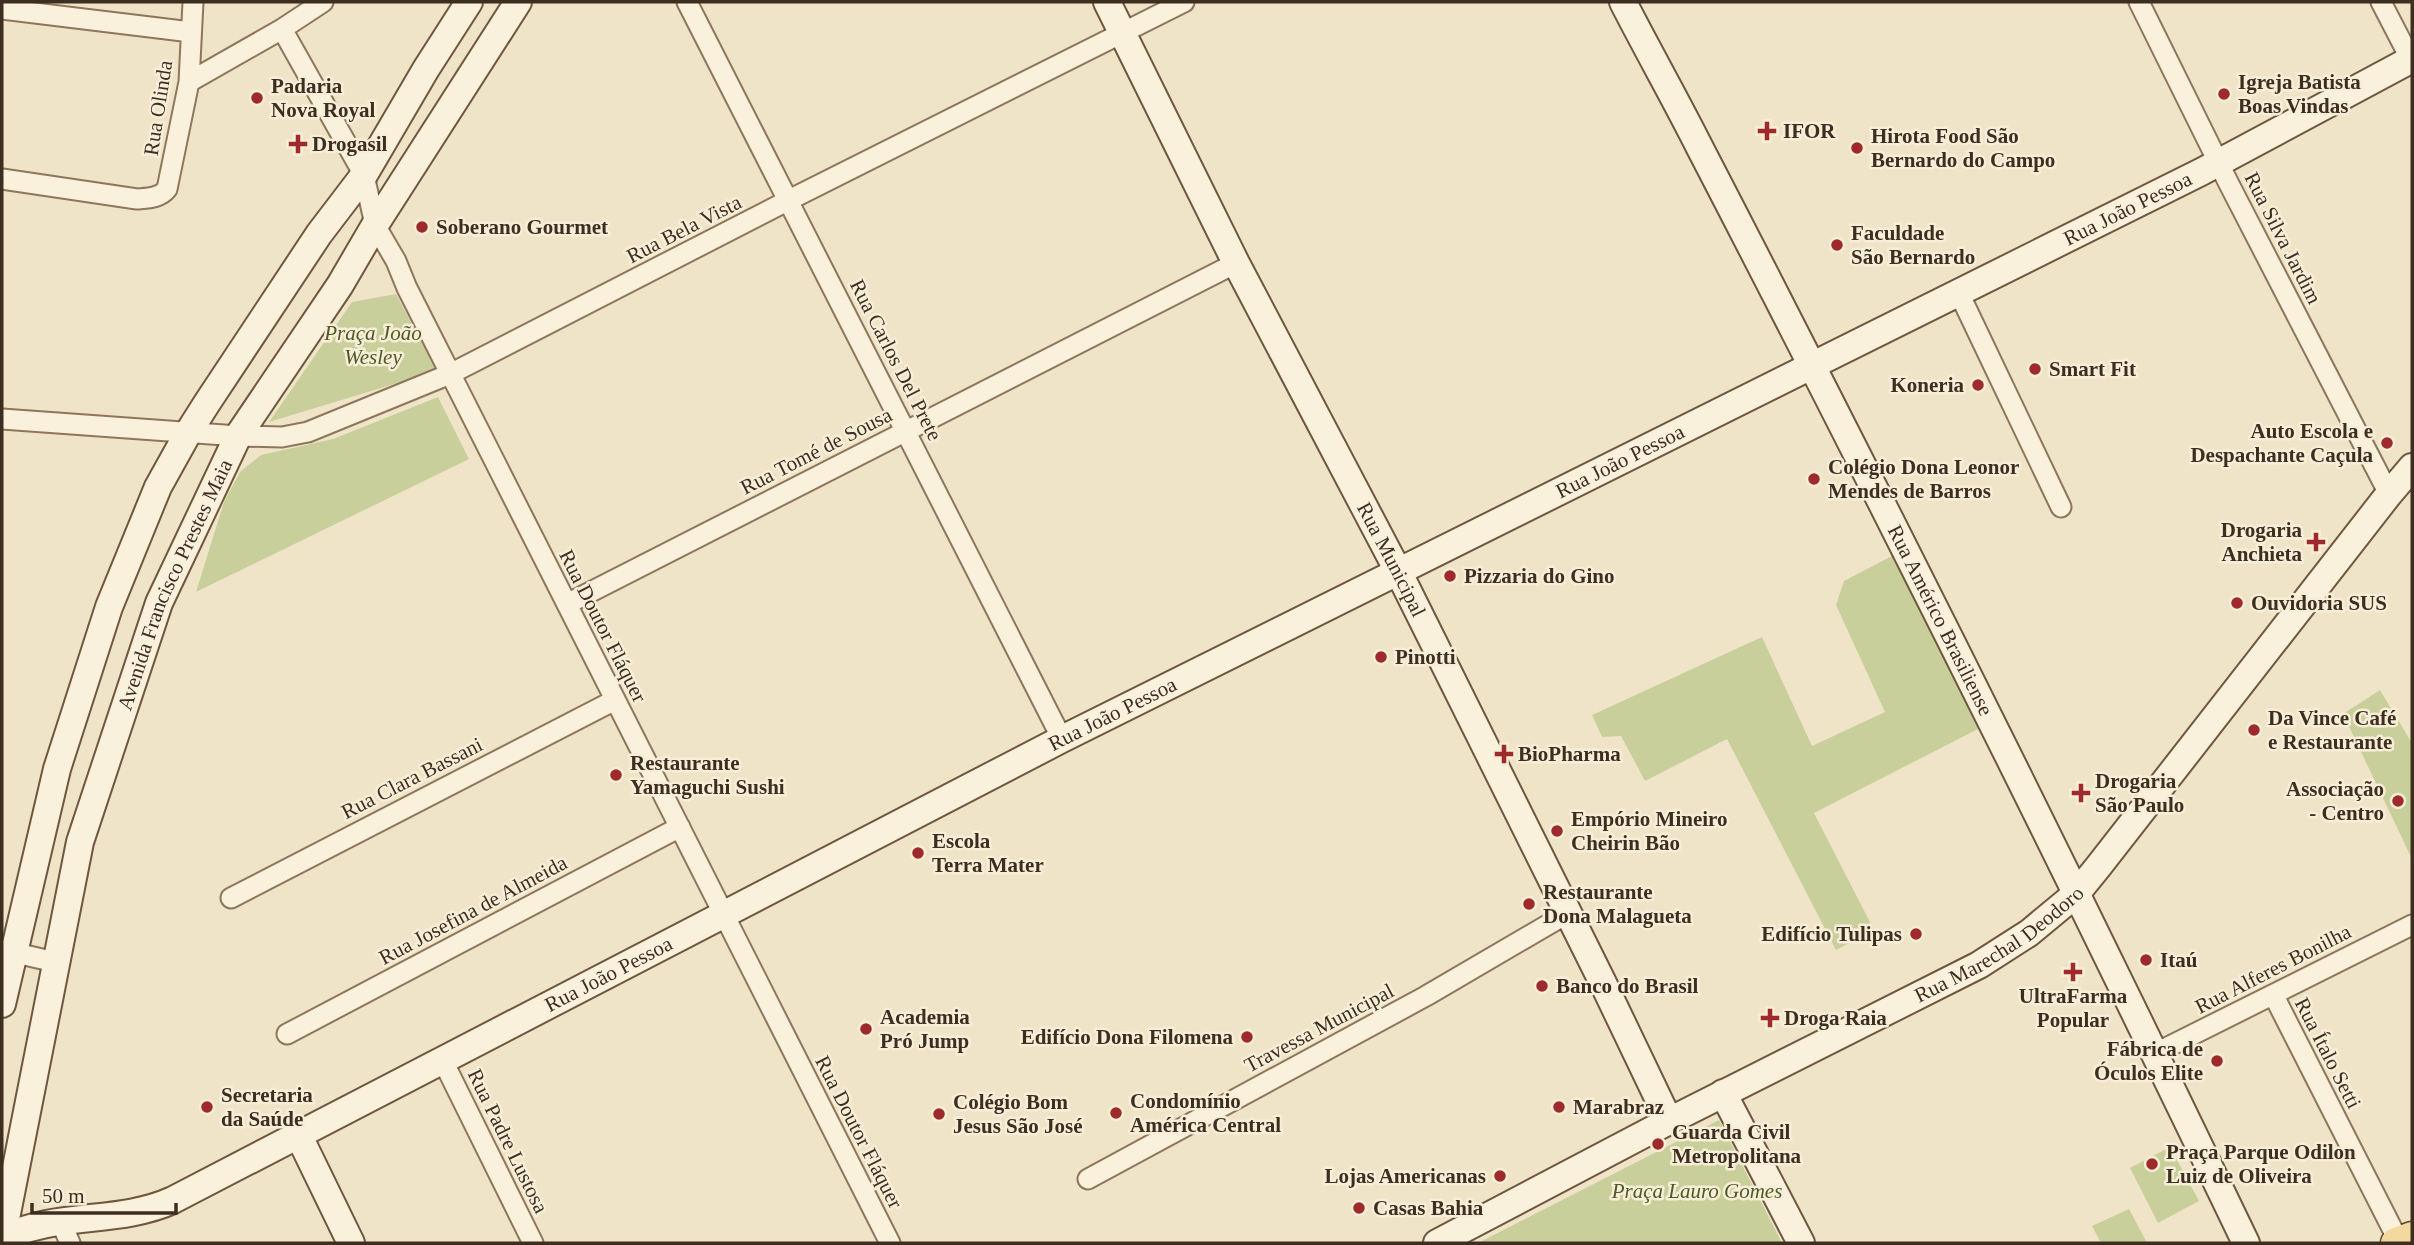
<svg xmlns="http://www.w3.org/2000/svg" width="2414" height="1245" font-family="'Times New Roman',serif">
  <rect width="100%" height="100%" fill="#f0e4c8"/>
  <path fill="#c9cf9b" d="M396,294L437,371L269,422L352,302Z
    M438,397L469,459L196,592L224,502L240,472L261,455L333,439Z
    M1892,556L1980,728L1814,813L1874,930L1836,950L1727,739L1645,781L1621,736L1602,737L1592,715L1762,637L1812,746L1885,712L1836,605L1844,581Z
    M2380,690L2412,743V859L2343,714Z
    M1719,1120L1782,1243H1478Z
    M2170,1147L2199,1201L2158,1223L2130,1168Z
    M2129,1209L2147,1243H2101L2092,1226Z"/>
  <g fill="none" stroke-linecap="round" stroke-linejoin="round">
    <defs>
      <path id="street" d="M687,2L1062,739
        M2139,2L2229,184L2389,494
        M2381,2L2411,60
        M2,9L191,32
        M282,29L364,175L375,225L396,261L407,288L890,1243
        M189,82L282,29L323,2
        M2,179L137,199C148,198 160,198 167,189L189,82L193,2
        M1958,291L2061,507
        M2,419L238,436L282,437L308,432L450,374L789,200L1184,2
        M567,604L1236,263
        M231,898L615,700
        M3,950L55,962
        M2274,996L2399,1242
        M287,1034L680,827
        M2154,1054L2412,925
        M442,1059L533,1243
        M1088,1179L1426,996L1568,913
        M60,1220L70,1243"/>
      <g id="secondary">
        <path id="s1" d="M1107,2L1236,263L1399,573L1603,983L1669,1121"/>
        <path id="s2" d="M1623,2C1648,51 1676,100 1701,150C1888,511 2070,876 2246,1243"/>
        <path d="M2,1004L57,769L109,607L158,487L188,433L207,403L319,234L364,175L426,69L469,2"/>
        <path d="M1723,1093L1801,1243"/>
        <path d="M298,1134L351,1243"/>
        <path id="s3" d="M2,1239C56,1211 118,1225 173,1200L1062,739L2201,172L2412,59"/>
        <path id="s4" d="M2,1239L80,842L159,603L238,436L340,285L375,225L518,2"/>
        <path id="s5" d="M1437,1243L1669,1121L1979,965L2029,933L2076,894L2098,867L2389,494L2412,467"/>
      </g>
      <path id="primary" d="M2396,1243L2412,1237"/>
    </defs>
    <use href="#street" stroke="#8d765c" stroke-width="23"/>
    <use href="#secondary" stroke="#6f573f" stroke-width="30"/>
    <use href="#primary" stroke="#5b4430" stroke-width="33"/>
    <use href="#street" stroke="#faf1dc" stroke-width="19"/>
    <use href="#secondary" stroke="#faf1dc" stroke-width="26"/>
    <use href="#primary" stroke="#f3d9a0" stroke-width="30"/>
  </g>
  <g fill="#9e2a2b" stroke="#f7eed8" stroke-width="2.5">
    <circle cx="2224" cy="94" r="7"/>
    <circle cx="257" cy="98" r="7"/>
    <path d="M1763.5 120.5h7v7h7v7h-7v7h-7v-7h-7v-7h7z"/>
    <path d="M294.5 133.5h7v7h7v7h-7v7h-7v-7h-7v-7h7z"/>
    <circle cx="1857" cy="148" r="7"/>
    <circle cx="422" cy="227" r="7"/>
    <circle cx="1837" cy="245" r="7"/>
    <circle cx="2035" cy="369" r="7"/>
    <circle cx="1978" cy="385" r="7"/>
    <circle cx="2387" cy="443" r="7"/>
    <circle cx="1814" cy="479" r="7"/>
    <path d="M2312.5 531.5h7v7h7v7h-7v7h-7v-7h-7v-7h7z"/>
    <circle cx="1450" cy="576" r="7"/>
    <circle cx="2237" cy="603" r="7"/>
    <circle cx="1381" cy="657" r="7"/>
    <circle cx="2254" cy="730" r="7"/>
    <path d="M1500.5 743.5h7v7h7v7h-7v7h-7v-7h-7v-7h7z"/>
    <circle cx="616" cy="775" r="7"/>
    <path d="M2077.5 782.5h7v7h7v7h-7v7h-7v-7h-7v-7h7z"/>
    <circle cx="2398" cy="801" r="7"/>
    <circle cx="1557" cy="831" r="7"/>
    <circle cx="918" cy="853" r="7"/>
    <circle cx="1529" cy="904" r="7"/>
    <circle cx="1916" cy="934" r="7"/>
    <circle cx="2146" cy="960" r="7"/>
    <path d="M2069.5 961.5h7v7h7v7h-7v7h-7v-7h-7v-7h7z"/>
    <circle cx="1542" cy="986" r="7"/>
    <path d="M1766.5 1007.5h7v7h7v7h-7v7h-7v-7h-7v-7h7z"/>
    <circle cx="866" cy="1029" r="7"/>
    <circle cx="1247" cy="1037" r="7"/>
    <circle cx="2217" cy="1061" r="7"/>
    <circle cx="207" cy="1107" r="7"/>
    <circle cx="1559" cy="1107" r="7"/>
    <circle cx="1116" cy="1113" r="7"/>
    <circle cx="939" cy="1114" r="7"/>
    <circle cx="1658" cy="1144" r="7"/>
    <circle cx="2152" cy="1164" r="7"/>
    <circle cx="1500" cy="1176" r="7"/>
    <circle cx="1359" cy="1208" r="7"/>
  </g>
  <g text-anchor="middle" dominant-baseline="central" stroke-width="5" stroke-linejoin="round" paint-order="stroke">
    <g font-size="21" font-weight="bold" fill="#3d2e20" stroke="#f7eed8" text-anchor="start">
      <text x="2238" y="82">Igreja Batista<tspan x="2238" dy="24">Boas Vindas</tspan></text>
      <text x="271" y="86">Padaria<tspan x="271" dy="24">Nova Royal</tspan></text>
      <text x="1783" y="131">IFOR</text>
      <text x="1871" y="136">Hirota Food São<tspan x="1871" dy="24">Bernardo do Campo</tspan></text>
      <text x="312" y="144">Drogasil</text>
      <text x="436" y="227">Soberano Gourmet</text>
      <text x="1851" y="233">Faculdade<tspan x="1851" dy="24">São Bernardo</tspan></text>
      <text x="2049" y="369">Smart Fit</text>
      <text x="1964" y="385" text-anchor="end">Koneria</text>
      <text x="2373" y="431" text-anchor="end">Auto Escola e<tspan x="2373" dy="24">Despachante Caçula</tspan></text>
      <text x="1828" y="467">Colégio Dona Leonor<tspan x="1828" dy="24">Mendes de Barros</tspan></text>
      <text x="2302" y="530" text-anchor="end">Drogaria<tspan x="2302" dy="24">Anchieta</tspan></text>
      <text x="1464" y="576">Pizzaria do Gino</text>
      <text x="2251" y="603">Ouvidoria SUS</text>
      <text x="1395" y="657">Pinotti</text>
      <text x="2268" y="718">Da Vince Café<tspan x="2268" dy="24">e Restaurante</tspan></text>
      <text x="1518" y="754">BioPharma</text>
      <text x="630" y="763">Restaurante<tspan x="630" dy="24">Yamaguchi Sushi</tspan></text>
      <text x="2095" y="781">Drogaria<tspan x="2095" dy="24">São Paulo</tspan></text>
      <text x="2384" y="789" text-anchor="end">Associação<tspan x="2384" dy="24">- Centro</tspan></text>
      <text x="1571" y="819">Empório Mineiro<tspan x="1571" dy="24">Cheirin Bão</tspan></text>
      <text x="932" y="841">Escola<tspan x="932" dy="24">Terra Mater</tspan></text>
      <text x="1543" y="892">Restaurante<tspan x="1543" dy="24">Dona Malagueta</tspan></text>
      <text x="1902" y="934" text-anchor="end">Edifício Tulipas</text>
      <text x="2160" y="960">Itaú</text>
      <text x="1556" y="986">Banco do Brasil</text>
      <text x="2073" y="996" text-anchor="middle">UltraFarma<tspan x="2073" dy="24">Popular</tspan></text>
      <text x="880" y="1017">Academia<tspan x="880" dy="24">Pró Jump</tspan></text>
      <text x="1784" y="1018">Droga Raia</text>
      <text x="1233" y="1037" text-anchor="end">Edifício Dona Filomena</text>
      <text x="2203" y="1049" text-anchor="end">Fábrica de<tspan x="2203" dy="24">Óculos Elite</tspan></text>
      <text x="221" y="1095">Secretaria<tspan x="221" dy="24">da Saúde</tspan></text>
      <text x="1130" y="1101">Condomínio<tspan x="1130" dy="24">América Central</tspan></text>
      <text x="953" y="1102">Colégio Bom<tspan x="953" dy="24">Jesus São José</tspan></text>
      <text x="1573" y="1107">Marabraz</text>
      <text x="1672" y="1132">Guarda Civil<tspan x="1672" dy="24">Metropolitana</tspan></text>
      <text x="2166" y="1152">Praça Parque Odilon<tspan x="2166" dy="24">Luiz de Oliveira</tspan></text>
      <text x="1486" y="1176" text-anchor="end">Lojas Americanas</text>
      <text x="1373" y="1208">Casas Bahia</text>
    </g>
    <g font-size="21" fill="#3d2e20" stroke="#f7eed8">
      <text transform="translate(158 108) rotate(-81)">Rua Olinda</text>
      <text stroke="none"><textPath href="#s3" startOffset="2368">Rua João Pessoa</textPath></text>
      <text transform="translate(684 229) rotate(-27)">Rua Bela Vista</text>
      <text transform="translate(2283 238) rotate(63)">Rua Silva Jardim</text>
      <text transform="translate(896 360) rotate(63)">Rua Carlos Del Prete</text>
      <text transform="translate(816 451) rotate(-27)">Rua Tomé de Sousa</text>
      <text stroke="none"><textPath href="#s3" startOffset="1801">Rua João Pessoa</textPath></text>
      <text stroke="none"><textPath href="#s1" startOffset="626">Rua Municipal</textPath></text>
      <text stroke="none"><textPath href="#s4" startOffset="679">Avenida Francisco Prestes Maia</textPath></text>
      <text stroke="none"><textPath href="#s2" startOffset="695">Rua Américo Brasiliense</textPath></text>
      <text transform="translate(603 626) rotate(63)">Rua Doutor Fláquer</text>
      <text stroke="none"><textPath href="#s3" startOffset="1234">Rua João Pessoa</textPath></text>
      <text transform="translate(412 778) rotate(-27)">Rua Clara Bassani</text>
      <text transform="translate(473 910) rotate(-28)">Rua Josefina de Almeida</text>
      <text stroke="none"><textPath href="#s5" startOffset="637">Rua Marechal Deodoro</textPath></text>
      <text transform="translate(2273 969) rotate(-27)">Rua Alferes Bonilha</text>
      <text stroke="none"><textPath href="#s3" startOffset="667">Rua João Pessoa</textPath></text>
      <text transform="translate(1319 1028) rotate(-28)">Travessa Municipal</text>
      <text transform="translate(2328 1053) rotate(63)">Rua Ítalo Setti</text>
      <text transform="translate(859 1132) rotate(63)">Rua Doutor Fláquer</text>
      <text transform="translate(508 1141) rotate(64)">Rua Padre Lustosa</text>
    </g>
    <g font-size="21" font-style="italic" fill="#4d5a26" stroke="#f7eed8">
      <text x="373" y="333">Praça João<tspan x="373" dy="24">Wesley</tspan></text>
      <text x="1697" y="1191">Praça Lauro Gomes</text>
    </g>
  </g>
  <rect width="2414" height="1245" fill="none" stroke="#3d2e20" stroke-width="7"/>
  <path d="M32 1203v10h144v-10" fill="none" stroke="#3d2e20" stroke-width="3.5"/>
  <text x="42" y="1203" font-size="21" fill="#3d2e20" stroke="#f7eed8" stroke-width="5" paint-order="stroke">50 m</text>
</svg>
